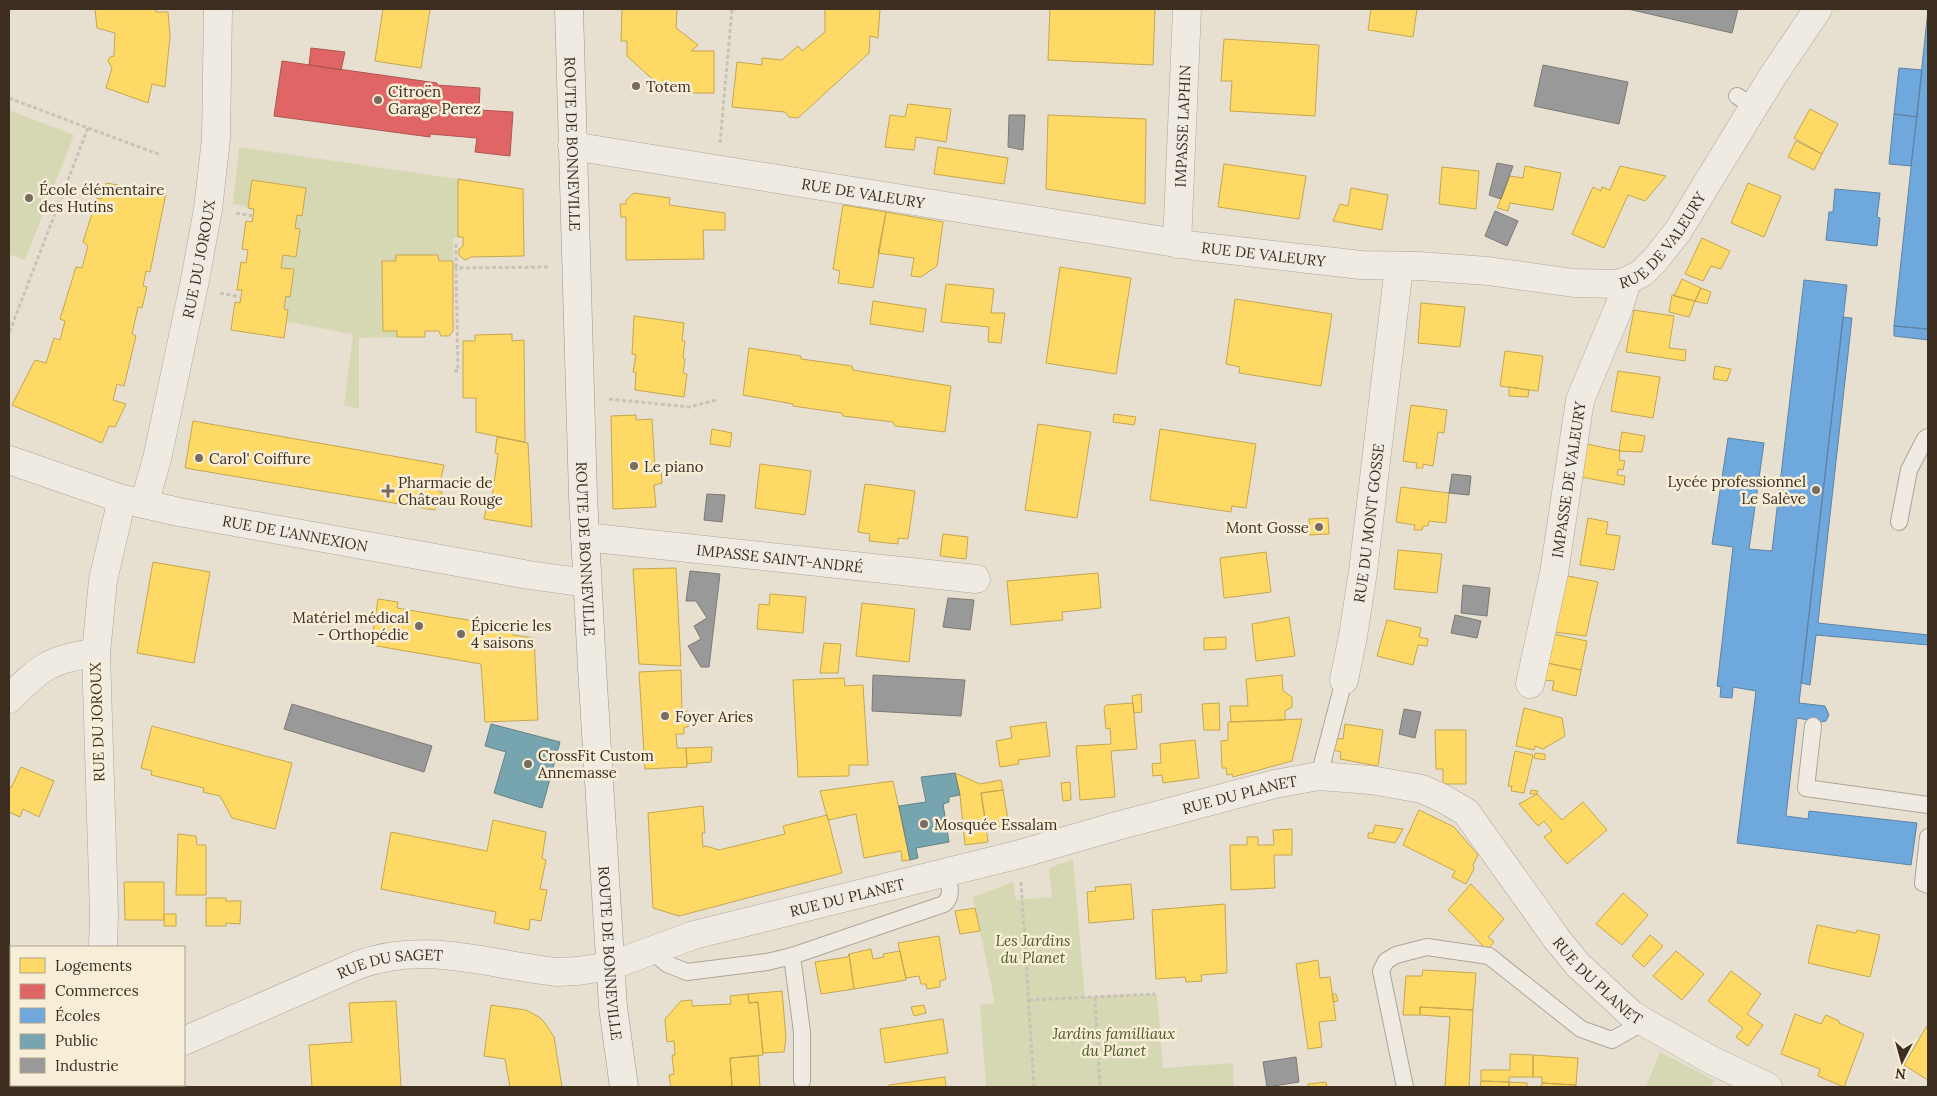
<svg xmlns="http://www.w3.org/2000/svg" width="1937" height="1096" font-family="Lora,serif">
  <rect width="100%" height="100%" fill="#e7e0d1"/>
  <path fill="#d6d7b3" d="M9,110L74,135L25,260L9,254Z
    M239,147L458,179V237L453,238V261H439L438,255H397L396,261L382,262L383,331H397V337L359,338V409L344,405L353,334L287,322L288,310L284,309L286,296L290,297L294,269L281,268L283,255L296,256L300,229L295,228L297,215L302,216L233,204Z
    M1073,859L1085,997L1157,994L1163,1068L1233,1063L1234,1087H986L980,1005L995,1003L973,897L1013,882L1016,900L1052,897L1049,868Z
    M1660,1052L1714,1080L1710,1087H1646Z"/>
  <path fill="#ffd966" stroke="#c5a651" d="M95,9H155L156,12H168L170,36L165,87L152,84L148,103L106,88L112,68L108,61L110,57L114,56L115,33L97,28Z
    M383,9H430L421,68L375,61Z
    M622,9H677L676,28L698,45L691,51H714V93H670V86H660L627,56V41H621Z
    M825,9H880L878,38L870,36L869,53L798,118L789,117L785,112L732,107L737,62L762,65V58L782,60L798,46L802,51L825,32Z
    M1050,9H1155L1153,65L1048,60Z
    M1371,9H1417L1413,37L1368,30Z
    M1224,39L1319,45L1315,116L1230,111L1232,81H1221Z
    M908,104L951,109L946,142L916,137L914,150L885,147L890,115L905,117Z
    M1810,109L1838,124L1822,154L1794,138Z
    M1048,115L1146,119L1145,204L1046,189Z
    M1796,141L1822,154L1814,170L1788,157Z
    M938,147L1008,158L1004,184L934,174Z
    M1224,164L1306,176L1299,219L1218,207Z
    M1525,166L1561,173L1553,210L1510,203L1508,211L1497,208L1510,176L1523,178Z
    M1620,166L1666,176L1645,201L1628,195L1604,248L1572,234L1593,187L1601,191L1602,187L1610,190Z
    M1442,167L1479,171L1476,209L1439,204Z
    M458,179L523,189L524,256L471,257L466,260L463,259L459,255V249L463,246V237H458Z
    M252,180L306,188L302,216L297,215L295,228L300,229L296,257L283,255L281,268L294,269L290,297L286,296L284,309L288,310L284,338L231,330L235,302L240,303L241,297L242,290H237L241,262L246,263L248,250L242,249L246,221L252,222L254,209L248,208Z
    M106,183L166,193L150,272L146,271L143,286L147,287L142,308L138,307L132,334L136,336L124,386L117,384L113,400L126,404L115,427L109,426L102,443L12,405L35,360L46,363L54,338L60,340L65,321L60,319L76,267L82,268L88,246L83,242L97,198L101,199Z
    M1748,183L1781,196L1764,237L1731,223Z
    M1351,188L1388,195L1382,230L1333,221L1340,204L1348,206Z
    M634,193L670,198L669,205L725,213V230H703L704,259L626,260V217H621L620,204H626V200Z
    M843,205L886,212L873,288L838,283L840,271L833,269Z
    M886,212L943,222L937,266L921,277L911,276L914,258L878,253Z
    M1702,238L1730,251L1721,269L1711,266L1703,281L1685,274Z
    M396,255H438L439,261H453V331L449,336H441L439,331H425V337H397V331H383L382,261H396Z
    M1060,267L1131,278L1116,374L1046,363Z
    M1682,279L1701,288L1695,301L1674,296Z
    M946,284L994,289L991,313H1005L1001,343L988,342L989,327L941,322Z
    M1701,288L1711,292L1707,304L1695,301Z
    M1672,295L1695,301L1689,317L1669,312Z
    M1235,299L1332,314L1321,386L1239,373L1240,367L1226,364Z
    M873,301L926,309L923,332L870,324Z
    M1421,303L1465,307L1460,347L1418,343Z
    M1634,310L1674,316L1669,348L1686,350L1685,361L1626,352Z
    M634,316L684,323L682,340L685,341L683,358L685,359L683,373L687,374L684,397L635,390L636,373L633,372L636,355L632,354Z
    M512,334V341L524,340L525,442L476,432V398H463V341H475V335Z
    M749,348L801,356V359L852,366L853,370L951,386L945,432L895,426L893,422L843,416L842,413L793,406V404L743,395Z
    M1505,351L1543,356L1538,391L1500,386Z
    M1715,366L1731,369L1727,381L1713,379Z
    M1618,371L1660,377L1653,418L1611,411Z
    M1509,387L1529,390L1528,397L1509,396Z
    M1411,405L1447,410L1444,433L1438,432L1433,466L1423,464V468H1416L1417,463L1403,461Z
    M1114,414L1136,417L1134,425L1113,422Z
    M636,415V420L652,419L655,470L661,469L662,483L654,485L656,507L613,509L611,416Z
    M193,421L444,465L438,491L442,492L441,501H437L435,510L185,468Z
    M1038,424L1091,432L1077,518L1025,510Z
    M712,429L732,433L730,447L710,444Z
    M1160,429L1256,444L1246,508L1232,506L1231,512L1150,500Z
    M1622,432L1645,436L1642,452L1619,451Z
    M497,437L528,443L532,527L484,519L487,505H491L498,454L495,453Z
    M1587,444L1620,451L1619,460L1625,461L1623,470L1618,469L1617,475L1625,476L1624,485L1581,477Z
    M760,464L811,471L805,515L755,508Z
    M865,484L915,491L908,539L898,538V544L869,541L870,534L858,532Z
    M1401,487L1449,493L1446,523L1429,521L1428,526H1423L1422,530H1414L1415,525L1396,522Z
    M1328,518L1329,534L1310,535L1309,519Z
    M1588,518L1608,522L1606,534L1620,536L1614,570L1580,565Z
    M943,534L968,537L966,559L940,556Z
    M1398,550L1442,554L1437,593L1394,589Z
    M1266,552L1271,592L1224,598L1220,558Z
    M153,562L210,572L194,663L137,653Z
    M676,568L681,666L639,664L633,569Z
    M1098,573L1101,608L1062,612L1063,620L1011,625L1007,581Z
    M1563,575L1598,582L1586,636L1554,632Z
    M770,594L806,597L803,633L757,629L759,604L769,605Z
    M378,599L398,602L397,608L514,628L513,635L534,638L538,720L485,722L481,664L371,645Z
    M862,603L915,609L909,662L856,656Z
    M1289,617L1295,656L1256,661L1252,624Z
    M1387,620L1421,628L1419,637L1428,639L1427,646L1418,645L1413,665L1377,656Z
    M1553,634L1587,641L1581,670L1547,663Z
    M1226,637V649L1204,650V638Z
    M824,643L841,644L838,673H820Z
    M1547,663L1581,670L1576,696L1552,690L1554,681L1544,680Z
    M681,670L682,712L688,711V727H684V734H676L677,748H686L687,767L645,769L639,672Z
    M1282,675L1283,691L1292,697V707L1285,711V720L1231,722L1230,706H1248L1246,679Z
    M844,678L845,686L863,685L868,765H849V776L798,777L793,680Z
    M1141,694L1142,712L1134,713L1132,696Z
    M1133,703L1137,749L1111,751L1115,797L1080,800L1076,746L1111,744L1110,728L1106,729L1104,708L1106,705Z
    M1219,703L1220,730H1204L1202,704Z
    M1524,708L1562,718L1565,736L1543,749L1535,746L1534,750L1516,746Z
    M1302,719L1292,761L1233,777L1232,774L1227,775L1226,768H1222L1221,741L1228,740V722Z
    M1046,722L1050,756L1018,760L1019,764L1000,767L996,741L1012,738L1010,727Z
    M1345,724L1383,730L1378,766L1340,759L1341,752L1333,750L1336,738L1343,739Z
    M152,726L292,763L275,829L232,818L220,796L203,792L204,788L151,775L152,771L141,768Z
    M1435,730H1466V784H1443V769H1436Z
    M1195,740L1199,778L1163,783L1162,775L1153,776L1152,764L1161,763L1160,744Z
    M712,747L711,762L687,764L686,748Z
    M1515,751L1533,755L1524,793L1511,791L1512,786H1508Z
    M1535,753L1545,754V760L1534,758Z
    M21,767L54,781L39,817L23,809L20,817L9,812V787L11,788Z
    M955,773L980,784L1001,780L1003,790L981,793L988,842L965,845L960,795Z
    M893,781L910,860L902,861L901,851L864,858L856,814L828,820L820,791Z
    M1070,782L1071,800L1063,801L1061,783Z
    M1003,790L1009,826L987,828L981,793Z
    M1531,790L1538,791L1537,794H1530Z
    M1537,794L1562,820L1583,802L1607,830L1567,864L1544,837L1552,831L1544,821L1538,826L1519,804Z
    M703,806L705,833H702L703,847L706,846L719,850L785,834L783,826L827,815L842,873L679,916L653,908L648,813Z
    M1419,810L1454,827L1478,855L1473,865L1474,869L1466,884L1452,877L1455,871L1403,845Z
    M493,820L546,832L542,858L546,860L540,889L547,890L541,921L530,919L529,930L494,923L496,912L381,889L391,832L487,851Z
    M1375,825L1403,829L1395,843L1368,838V833H1373Z
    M1292,829V855H1274L1275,888L1231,890L1230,845H1247V837H1258V845H1274L1273,830Z
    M178,834L196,836L197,845H206V895H176Z
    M124,882H164V920H125Z
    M1131,884L1134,919L1089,923L1087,892L1096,891L1095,887Z
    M1471,884L1504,919L1488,937L1494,942L1487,950L1448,910Z
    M1623,893L1648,915L1622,945L1596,924Z
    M206,898H226V901H241L240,924L226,923V926H206Z
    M1225,904L1227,973L1201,975L1202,981L1186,982L1185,977L1156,979L1152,910Z
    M975,908L980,931L960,934L955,911Z
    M164,914H176V926H164Z
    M1817,925L1856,933L1857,930L1880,935L1870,977L1808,963Z
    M1650,935L1663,946L1644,967L1632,956Z
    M939,936L946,979L940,981V987L927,989L926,984H921L919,976L906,978L898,943Z
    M871,949L873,959L884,957L883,954L900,951L906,980L854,989L849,954Z
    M1676,951L1704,974L1682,1000L1653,976Z
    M849,954L854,989L821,994L815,962L848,957Z
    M1318,960L1320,978L1330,977L1336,1020L1319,1022L1322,1047L1308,1049L1296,964Z
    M1423,970L1476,973L1473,1010L1420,1007V1015H1403L1406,976H1422Z
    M1731,971L1761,994L1747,1014L1763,1025L1748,1046L1736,1037L1743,1028L1708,1001Z
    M9,990L11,994V1068L9,1063Z
    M782,991L786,1038L784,1052L763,1053L758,1002L749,1003L748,994Z
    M748,994L749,1003L758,1002L763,1055L730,1058L732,1087H671L669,1075L674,1074L672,1055H675L674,1041L667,1042L665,1019L681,1001L692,1000V1006L731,1004L730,996Z
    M1332,994H1336L1338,1001L1334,1002Z
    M396,1001L401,1087H312L309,1045L352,1042L349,1003Z
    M491,1005L526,1010L539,1017L545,1023L554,1037L562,1087H510L505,1059L484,1056Z
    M924,1005L926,1013L914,1016L911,1007Z
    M1420,1007L1473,1010L1469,1087H1445L1450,1017L1420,1015Z
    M1795,1014L1821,1024L1826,1015L1839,1021V1023L1864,1034L1844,1087L1818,1076L1820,1069L1781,1054Z
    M943,1019L948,1053L885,1063L880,1029Z
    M1928,1024V1080L1904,1065Z
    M1510,1054L1533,1055V1077H1509V1082L1481,1081V1070H1510Z
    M1533,1055L1578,1058L1576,1085L1542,1083V1077H1533Z
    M758,1056L760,1087H732L730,1058Z
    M945,1077L946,1087H889V1085Z
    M1481,1081L1509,1082V1087H1480Z
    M1326,1082L1327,1087H1308V1084Z
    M1509,1082L1527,1083V1087H1509Z
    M1542,1083L1576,1085V1087H1541Z"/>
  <path fill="#e06666" stroke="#af5551" d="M311,48L345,52L341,70L309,65Z
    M282,61L437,83V85L480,88L479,110L513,112L510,156L475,152L477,138L430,134V137L274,116Z"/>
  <path fill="#6fa8dc" stroke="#6083a4" d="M1928,10V329L1894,326Z
    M1899,68L1922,70L1917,117L1894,114Z
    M1894,114L1917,117L1911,166L1889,164Z
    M1835,189L1880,193L1877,217L1880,218L1877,246L1826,240L1829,212H1833Z
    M1804,280L1847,285L1799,703L1825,706L1829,715L1826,721L1821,722L1797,718L1786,816L1808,819L1809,811L1917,823L1911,865L1737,843L1756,691L1733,687L1732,698L1720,697L1721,687L1717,686L1733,547L1712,544L1728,438L1764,443L1749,549L1772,551Z
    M1843,317L1852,318L1818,623L1928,635V645L1816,635L1810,685L1801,683Z
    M1894,326L1928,329V340L1894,336Z"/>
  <path fill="#76a5af" stroke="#658184" d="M491,724L560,742L542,808L494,793L506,752L485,746Z
    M955,773L960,795L949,797V802L943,804L949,842L916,848L918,858L910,860L899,806L926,802L921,777Z"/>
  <path fill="#999" stroke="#7d7975" d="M1628,9H1738L1732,33Z
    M1543,65L1628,82L1619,124L1534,106Z
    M1009,115H1025L1023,150L1008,147Z
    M1497,163L1513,166L1501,199L1489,195Z
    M1495,211L1518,221L1507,246L1485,236Z
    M1452,474L1471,476L1469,495L1449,493Z
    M707,494L725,495L722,522L704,520Z
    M690,571L720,574L709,667H701L688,646L701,639L694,626L707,618L696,601H686Z
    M1463,585L1490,588L1487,616L1461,613Z
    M948,598L974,600L970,630L943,627Z
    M1455,615L1481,621L1477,638L1451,633Z
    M873,675L965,680L961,716L872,711Z
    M292,704L432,746L424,772L284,729Z
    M1404,709L1421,712L1415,738L1399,734Z
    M1296,1057L1299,1082L1267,1087L1263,1062Z"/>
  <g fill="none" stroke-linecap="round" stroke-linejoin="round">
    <defs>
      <path id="service" d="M1737,96L1755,107
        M1899,522L1909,470L1925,439L1928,437
        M1813,726L1806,788L1928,805
        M1319,776L1344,680
        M1928,837L1923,883L1928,885
        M652,951L667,964L687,972L767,962L792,956L944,904C954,895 949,884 946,873
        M792,956L802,1032V1081
        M1405,1087L1381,971L1386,961L1396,955L1427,947L1489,956L1581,1029L1612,1040L1644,1022"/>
      <g id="minor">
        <path id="s1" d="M572,146L1195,246L1361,265L1419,266L1488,271L1574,283L1616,284L1627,281L1642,273L1656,259L1678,231L1772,77L1818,9"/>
        <path id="s2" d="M1177,244L1187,9"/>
        <path id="s3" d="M9,460L122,499L179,512L529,575L587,583"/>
        <path id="s4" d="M144,504L157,459L195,280L208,209L216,139L218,9"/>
        <path id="s5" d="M585,537L976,579"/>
        <path id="s6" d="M1344,680L1353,636L1363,571L1399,267"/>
        <path id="s7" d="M1530,684L1554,573L1580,400L1619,307L1627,281"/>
        <path d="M9,699C39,668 51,658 96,653"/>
        <path d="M103,947L104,913L96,653L103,580L122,499"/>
        <path id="s8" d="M184,1041L358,965C424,940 490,965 557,972L578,971L610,966L694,935L1020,854L1117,826L1275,784L1319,776L1371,780L1422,789L1442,798L1466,812L1556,938L1578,965L1603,988L1631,1014L1644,1022L1713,1061L1768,1087"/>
        <path d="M79,1087V1085"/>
      </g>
      <g id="secondary">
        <path id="s9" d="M569,9L583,496L592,668L613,1007L624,1087"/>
      </g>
    </defs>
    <use href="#service" stroke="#ada599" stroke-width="18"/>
    <use href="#minor" stroke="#ada599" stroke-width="29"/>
    <use href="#secondary" stroke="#9c958a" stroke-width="29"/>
    <path stroke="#c8c2b9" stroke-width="3" stroke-dasharray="4 2.5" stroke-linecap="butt" d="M9,98L88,128L9,333
      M88,128L161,155
      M720,143L732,9
      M236,213L253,216
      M456,244V268
      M220,293L241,297
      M454,371H458L456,268L549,267
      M609,399L689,407L716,400
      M1021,882L1034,1087
      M1095,997L1100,1087
      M1029,1000L1155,994"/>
    <use href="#service" stroke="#efebe3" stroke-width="16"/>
    <use href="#minor" stroke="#efebe3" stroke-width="28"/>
    <use href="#secondary" stroke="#efebe3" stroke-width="28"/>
  </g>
  <g fill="#786c5e" stroke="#f7eed8" stroke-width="2">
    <circle cx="636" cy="86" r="5"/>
    <circle cx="378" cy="100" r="5"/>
    <circle cx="29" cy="198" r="5"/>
    <circle cx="199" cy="458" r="5"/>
    <circle cx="634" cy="466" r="5"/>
    <circle cx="1816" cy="490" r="5"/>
    <path d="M385.5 483.5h5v5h5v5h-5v5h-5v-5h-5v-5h5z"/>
    <circle cx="1319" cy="527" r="5"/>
    <circle cx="419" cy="626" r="5"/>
    <circle cx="461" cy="634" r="5"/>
    <circle cx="665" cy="716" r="5"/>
    <circle cx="528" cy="764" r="5"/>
    <circle cx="924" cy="824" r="5"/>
  </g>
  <g text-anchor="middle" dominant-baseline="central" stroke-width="5" stroke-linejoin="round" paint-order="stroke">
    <g font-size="15" fill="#3d2e20" stroke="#f7eed8" text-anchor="start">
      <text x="646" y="86">Totem</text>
      <text x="388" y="91">Citroën<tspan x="388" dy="17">Garage Perez</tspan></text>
      <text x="39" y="189">École élémentaire<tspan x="39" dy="17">des Hutins</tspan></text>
      <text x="209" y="458">Carol' Coiffure</text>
      <text x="644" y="466">Le piano</text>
      <text x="1806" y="481" text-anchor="end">Lycée professionnel<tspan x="1806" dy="17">Le Salève</tspan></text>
      <text x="398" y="482">Pharmacie de<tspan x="398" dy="17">Château Rouge</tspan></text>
      <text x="1309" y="527" text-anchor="end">Mont Gosse</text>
      <text x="409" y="617" text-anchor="end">Matériel médical<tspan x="409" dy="17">- Orthopédie</tspan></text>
      <text x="471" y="625">Épicerie les<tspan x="471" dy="17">4 saisons</tspan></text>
      <text x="675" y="716">Foyer Aries</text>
      <text x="538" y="755">CrossFit Custom<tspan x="538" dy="17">Annemasse</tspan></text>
      <text x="934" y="824">Mosquée Essalam</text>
    </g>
    <g font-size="15" fill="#3d2e20" stroke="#f7eed8">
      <text stroke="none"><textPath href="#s2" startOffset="118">IMPASSE LAPHIN</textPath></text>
      <text stroke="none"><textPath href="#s9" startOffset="135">ROUTE DE BONNEVILLE</textPath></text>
      <text stroke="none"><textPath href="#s1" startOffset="295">RUE DE VALEURY</textPath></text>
      <text stroke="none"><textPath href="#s1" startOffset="1120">RUE DE VALEURY</textPath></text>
      <text stroke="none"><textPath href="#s1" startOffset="700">RUE DE VALEURY</textPath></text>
      <text stroke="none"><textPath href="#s4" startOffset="251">RUE DU JOROUX</textPath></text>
      <text stroke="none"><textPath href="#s7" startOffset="208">IMPASSE DE VALEURY</textPath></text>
      <text stroke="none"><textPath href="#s6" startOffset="159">RUE DU MONT GOSSE</textPath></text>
      <text stroke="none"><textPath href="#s3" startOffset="296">RUE DE L'ANNEXION</textPath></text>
      <text stroke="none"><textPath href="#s9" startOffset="540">ROUTE DE BONNEVILLE</textPath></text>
      <text stroke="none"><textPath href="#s5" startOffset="196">IMPASSE SAINT-ANDRÉ</textPath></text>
      <text transform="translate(97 722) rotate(-92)">RUE DU JOROUX</text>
      <text stroke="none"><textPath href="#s8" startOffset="1098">RUE DU PLANET</textPath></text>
      <text stroke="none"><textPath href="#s8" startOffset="692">RUE DU PLANET</textPath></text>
      <text stroke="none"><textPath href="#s9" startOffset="945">ROUTE DE BONNEVILLE</textPath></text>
      <text stroke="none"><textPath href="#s8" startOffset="222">RUE DU SAGET</textPath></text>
      <text stroke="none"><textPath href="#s8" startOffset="1548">RUE DU PLANET</textPath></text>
    </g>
    <g font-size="15" font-style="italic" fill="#4d5a26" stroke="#f7eed8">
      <text x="1033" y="940">Les Jardins<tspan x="1033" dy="17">du Planet</tspan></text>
      <text x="1114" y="1033">Jardins familliaux<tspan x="1114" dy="17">du Planet</tspan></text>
    </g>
  </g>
  <rect width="1937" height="1096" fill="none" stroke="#3d2e20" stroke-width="20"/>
  <rect x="10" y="946" width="175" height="140" fill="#f7eed8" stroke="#ada18e"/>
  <rect x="20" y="958" width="25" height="15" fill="#ffd966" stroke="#ada18e"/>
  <text x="55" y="971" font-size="15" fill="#3d2e20">Logements</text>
  <rect x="20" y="984" width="25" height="15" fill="#e06666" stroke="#ada18e"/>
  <text x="55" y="996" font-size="15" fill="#3d2e20">Commerces</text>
  <rect x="20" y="1008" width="25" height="15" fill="#6fa8dc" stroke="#ada18e"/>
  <text x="55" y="1021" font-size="15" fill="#3d2e20">Écoles</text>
  <rect x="20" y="1034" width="25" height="15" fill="#76a5af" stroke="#ada18e"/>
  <text x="55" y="1046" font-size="15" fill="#3d2e20">Public</text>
  <rect x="20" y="1058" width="25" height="15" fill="#999999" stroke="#ada18e"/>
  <text x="55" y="1071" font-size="15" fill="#3d2e20">Industrie</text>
  <g transform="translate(1902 1061) rotate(186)" stroke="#f7eed8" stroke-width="4" paint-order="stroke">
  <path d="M0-4L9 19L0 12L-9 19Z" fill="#3d2e20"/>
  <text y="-8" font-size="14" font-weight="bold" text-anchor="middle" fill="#3d2e20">N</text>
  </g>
</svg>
